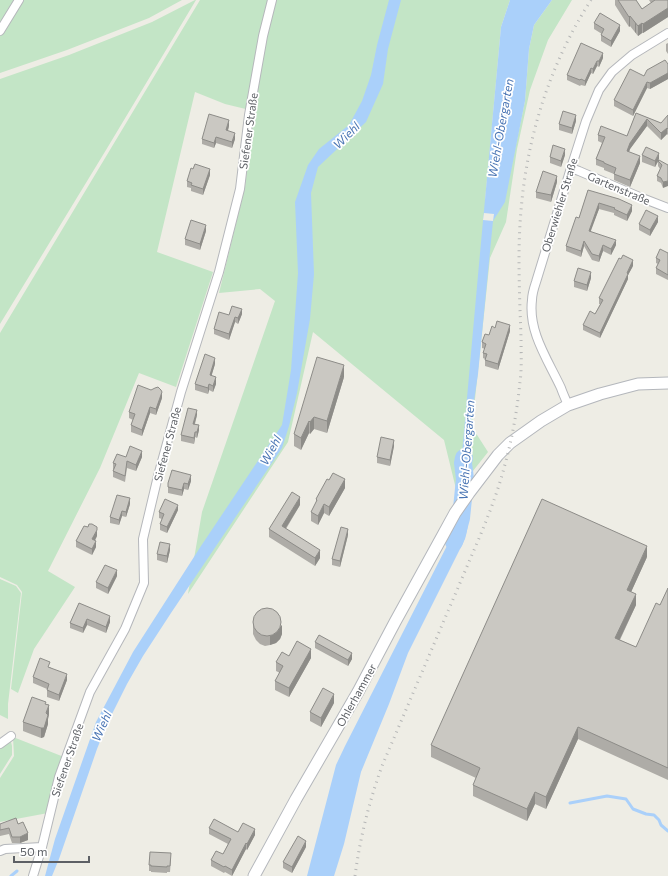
<svg xmlns="http://www.w3.org/2000/svg" width="668" height="876" font-family="Commissioner,sans-serif">
  <rect width="100%" height="100%" fill="#eeede5"/>
  <path fill="#c3e5c6" d="M0,0H182L149,18L67,50L0,73Z
    M195,0H196L106,150L0,324V79L69,55L152,22Z
    M200,0H510L501,27L485,201L504,202L525,101L529,49L534,25L552,0H572L548,40L530,90L517,149L506,222L490,258L472,427L488,452L469,476L457,493L444,440L313,332L288,442L188,594L202,512L275,301L260,289L219,293L245,187L254,111L225,104L195,92L157,252L213,272L176,387L139,373L100,468L48,571L75,587L34,649L18,693L11,689L22,592L17,585L0,577V333Z
    M0,579L16,586L21,593L8,704V719L0,715Z
    M13,737L64,757L48,813L0,822V778L14,756Z
    M10,738L12,746V755L0,774V746Z"/>
  <path fill="#aad0fa" d="M389,0H401L388,49L383,84L366,122L318,167L311,193L314,274L310,319L297,393L289,426L282,448L171,613L143,656L127,684L107,724L97,749L59,859L52,876H45L55,839L96,722L133,652L201,546L282,425L291,370L298,273L295,202L308,165L319,149L349,125L362,101L371,75L377,45Z
    M510,0H552L534,25L529,49L525,101L505,202L493,221L478,374L471,421L469,476L457,493L460,476L478,275L501,27Z
    M468,509C469,520 468,529 465,539L408,653L389,704L361,772L344,844L334,876H307L336,765L345,746L455,530Z"/>
  <path fill="#eeede5" d="M484,213L494,214L493,221L483,220Z"/>
  <g fill="none" stroke-linecap="round" stroke-linejoin="round">
    <path stroke="#aad0fa" stroke-width="3" d="M570,803L607,796L626,799L633,809L646,814L654,815L659,820L661,825L668,831
      M11,876L17,871"/>
    <path stroke="#aad0fa" stroke-width="18" d="M454,542L456,536L461,518L465,479L463,463L464,458"/>
    <defs>
      <path id="street" d="M0,31L19,0
        M571,168L579,171L642,198L668,208
        M568,405C566,400 563,394 561,388C548,360 528,332 532,300C532,294 534,288 536,282L571,168L586,121L599,90L612,72L632,55L668,33
        M0,744L11,736
        M0,851L5,849L42,847
        M33,876L42,847L59,777L90,692L125,629L144,583L143,539L158,476L181,392L219,272L240,189L249,115L263,36L272,0"/>
      <path id="secondary" d="M254,876L296,799L358,692L395,622L443,535L455,513L469,493L498,455L510,443L541,421L568,405L600,394L638,384L668,383"/>
    </defs>
    <use href="#street" stroke="#b5b7bb" stroke-width="10"/>
    <use href="#secondary" stroke="#b4b7bc" stroke-width="13"/>
    <use href="#street" stroke="#fff" stroke-width="8"/>
    <use href="#secondary" stroke="#fff" stroke-width="11"/>
    <path stroke="#b5b6b6" stroke-width="3" stroke-dasharray="1 5" stroke-linecap="butt" d="M355,876C360,838 369,802 382,766L480,536C489,514 498,491 504,468C512,440 517,411 520,382C522,367 521,351 521,337C520,310 519,284 519,258C519,165 541,78 591,0"/>
  </g>
  <path fill="#aeaca7" d="M615,0H636L642,9L651,3L649,0H668V17L643,33H642L638,36L630,26L629,27L615,5Z
    M594,23L620,31L611,47L601,41V35L602,34L594,29Z
    M668,43V54L666,51V44Z
    M603,58L599,67L597,66L593,74L591,73L585,86L581,85L580,86L567,80V75Z
    M668,64V79L650,89L647,88L633,116L614,106V100Z
    M636,113L661,123L668,115V135L667,134L661,140L647,126L630,149L629,152L640,163L630,187L614,180V174L604,170V168L596,165V159L602,143L598,141V135L627,136Z
    M576,121L572,134L559,130V124Z
    M229,126L228,131L235,139L232,148L216,143L214,148L202,144V139Z
    M565,155L561,167L550,163V157Z
    M642,155L659,159L658,160L668,165L663,188L661,183L657,181V176L660,169L658,166V162L655,167L642,162Z
    M210,175L203,195L191,191V188L187,187V181Z
    M557,182L551,202L536,198V192Z
    M588,190L632,211L627,221L614,215V213L599,209L590,231L616,245L611,255L603,251L599,262L592,260L584,246L581,257L566,251V246L579,218Z
    M658,222L650,236L639,230V224Z
    M206,231L200,250L185,245V239Z
    M668,253V280L656,274V268L658,264L656,263V258Z
    M633,266L628,275V279L600,338L583,330V325L595,314L600,304H599V298Z
    M591,278L587,291L574,287V281Z
    M242,314L238,324L235,322L229,340L214,334V329L229,315Z
    M510,331L498,370L485,366V359L483,358V353L485,349L482,348V342L489,335Z
    M215,364L211,376L216,384L213,392L209,390L208,394L195,390V384Z
    M344,377L327,433L314,429L310,434L309,433L301,450L294,446V434Z
    M162,398L156,415L150,413L142,436L131,432V425L133,420L129,418V412Z
    M197,415L195,424L199,430L197,438L195,437L194,444L181,441V435Z
    M394,446L390,466L377,463V457Z
    M126,457H142L136,471L127,468L125,482L113,477V471L114,470L113,469V463Z
    M329,480L345,488L329,516L324,513L318,525L311,521V512L316,503V499Z
    M191,481L188,490L184,489L182,496L168,493V483Z
    M130,504L126,517L122,516L119,525L110,523V517Z
    M300,505L286,529L320,558L315,566L269,537V529Z
    M178,510L167,533L160,530V524L162,519L159,518V512Z
    M348,535L340,567L332,565V559Z
    M97,536L95,541L96,547L92,555L76,547V541Z
    M170,550L167,563L157,560V554Z
    M647,557L631,592L636,605L620,640L636,647L660,605L668,588V780L578,739L546,809L535,804L527,821L473,796V785L476,778L431,757V745Z
    M117,576L108,594L96,588V582Z
    M79,603L110,622L106,633L87,625L83,633L70,628V623Z
    M253,620L282,634L280,639L276,643L270,645L265,646L260,644L256,640L253,634Z
    M315,642L352,659L348,666L315,648Z
    M289,656L311,658L289,697L275,690V681L280,673L276,671V662Z
    M50,667L67,680L59,701L47,697V689L33,683V677Z
    M334,703L321,727L310,721V712Z
    M46,704L49,714L48,719V724L44,737L41,738L23,731V722Z
    M0,824H18L28,840L20,843H12L9,834L0,836Z
    M209,828L238,832L255,835L247,850L246,849L232,876L225,872L224,873L211,866V860L223,854L228,844L209,834Z
    M306,847L292,873L283,868V862Z
    M171,859L170,872H167V873L151,872V871H149V865Z"/>
  <path fill="#8d8c88" d="M668,8V17L643,33V24Z
    M630,16V26L629,27V17Z
    M635,23H636V32L635,33Z
    M642,23V33L638,36V26Z
    M620,25V31L611,47V41Z
    M603,53V58L599,67V61Z
    M597,61V66L593,74V69Z
    M591,68V73L585,86V81Z
    M668,73V79L650,89V83Z
    M647,82V88L633,116V110Z
    M576,115V121L572,134V128Z
    M647,119V126L630,149L627,157V151L630,143Z
    M229,120V126L226,136V130Z
    M667,128V134L661,140V133Z
    M235,133V139L232,148V142Z
    M216,137V143L214,148V143Z
    M565,149V155L561,167V161Z
    M659,153V159L655,167V161Z
    M640,156V163L630,187V180Z
    M210,169V175L203,195V189Z
    M557,176V182L551,202V195Z
    M668,181V186L663,188V182Z
    M599,203V209L589,236V231Z
    M632,205V211L627,221V215Z
    M658,216V222L650,236V230Z
    M206,225V231L200,250V244Z
    M616,240V245L611,255V249Z
    M584,241V246L581,257V251Z
    M603,245V251L599,262V256Z
    M633,260V266L628,275V279L600,338V333Z
    M591,272V278L587,291V285Z
    M242,309V314L238,324V318Z
    M235,317V322L229,340V334Z
    M510,325V331L498,370V364Z
    M215,358V364L210,381V375Z
    M344,365V377L327,433V421Z
    M216,377V384L213,392V386Z
    M209,384V390L208,394V388Z
    M162,392V398L156,415V409Z
    M150,407V413L142,436V430Z
    M197,410V415L193,429V424Z
    M314,417V429L310,434V422Z
    M309,421V433L301,450V438Z
    M199,425V430L197,438V432Z
    M195,432V437L194,444V438Z
    M394,440V446L390,466V460Z
    M142,451V457L136,471V465Z
    M191,475V481L188,490V484Z
    M345,479V488L329,516V507Z
    M184,483V489L182,496V490Z
    M300,497V505L282,534V526Z
    M130,498V504L126,517V512Z
    M324,504V513L318,525V516Z
    M178,505V510L167,533V527Z
    M122,511V516L119,525V520Z
    M348,529V535L340,567V561Z
    M97,530V536L92,545V539Z
    M96,541V547L92,555V549Z
    M170,544V550L167,563V556Z
    M647,546V557L627,601V590Z
    M320,550V558L315,566V558Z
    M117,570V576L108,594V588Z
    M636,594V605L615,649V638Z
    M110,616V622L106,633V627Z
    M87,619V625L83,633V628Z
    M282,625V634L280,639L276,643L270,645V636Z
    M311,649V658L289,697V688Z
    M352,653V659L348,666V660Z
    M67,674V680L59,701V695Z
    M334,694V703L321,727V718Z
    M49,705V714L48,719V724L44,737L41,738V728Z
    M578,727V739L546,809V797Z
    M535,792V804L527,821V809Z
    M255,829V835L247,850V844Z
    M28,833V840L20,843V837Z
    M306,841V847L292,873V867Z
    M246,843V849L232,876V870Z"/>
  <path fill="#cac8c2" stroke="#8d8c88" d="M618,0H636L642,9L655,0H668V8L643,24L642,23L638,26L630,16L629,17Z
    M600,13L620,25L611,41L601,35L604,29L594,23Z
    M581,43L603,53L599,61H597L593,69L591,68L585,81L581,79L580,80L567,75Z
    M665,60L668,64V73L650,83L647,82L633,110L614,100L630,69L644,76L647,70Z
    M563,111L576,115L572,128L559,124Z
    M636,113L661,123L668,115V129L667,128L661,133L647,119L630,143L627,151L640,156L630,180L614,174L616,168L604,163V162L596,159L605,137L598,135L601,126L627,136Z
    M209,114L229,120L226,130L235,133L232,142L216,137L214,143L202,139Z
    M553,145L565,149L561,161L550,157Z
    M646,147L659,153L655,161L642,155Z
    M659,160L668,165V181L663,182L661,178L657,176L662,165L658,161Z
    M195,164L210,169L203,189L191,185L192,183L187,181L191,168L193,169Z
    M543,171L557,176L551,195L536,192Z
    M588,190L619,199L632,205L627,215L614,209L615,208L599,203L589,231L616,240L611,249L603,245L599,256L592,254L584,241L581,251L566,246L576,217L579,218Z
    M646,210L658,216L650,230L639,224Z
    M191,220L206,225L200,244L185,239Z
    M660,249L668,253V275L656,268L660,260L656,258Z
    M623,255L633,260L627,273L628,274L600,333L583,325L590,311L595,314L603,300L599,298L619,258L621,259Z
    M578,268L591,272L587,285L574,281Z
    M232,306L242,309L238,318L235,317L229,334L214,329L219,312L229,315Z
    M497,321L510,325L498,364L485,360L487,354L483,353L486,344L482,342L485,334L489,335L492,326L495,328Z
    M205,354L215,358L210,375L216,377L213,386L209,384L208,388L195,384Z
    M317,357L344,365L327,421L314,417L310,422L309,421L301,438L294,434Z
    M138,385L151,390L155,388L158,387L161,390L162,392L156,409L150,407L142,430L131,425L135,414L129,412Z
    M188,408L197,410L193,424L199,425L197,432H195L194,438L181,435Z
    M381,437L394,440L390,460L377,457Z
    M130,446L142,451L136,465L127,461L125,476L113,471L116,464L113,463L117,454L126,457Z
    M172,470L191,475L188,484L184,483L182,490L168,487V483Z
    M333,473L345,479L329,507L324,504L318,516L311,512L317,500L316,499L327,479L329,480Z
    M292,492L300,497L282,526L320,550L315,558L269,529Z
    M117,495L130,498L126,512L122,511L119,520L110,517Z
    M165,499L178,505L167,527L160,524L164,514L159,512Z
    M542,499L647,546L627,590L636,594L615,638L636,647L656,603L660,605L668,588V768L578,727L546,797L535,792L527,809L473,785L480,768L431,745Z
    M89,524H92L97,527V530L92,539L96,541L92,549L76,541L84,526L88,527Z
    M341,527L348,529L340,561L332,559Z
    M160,542L170,544L167,556L157,554Z
    M105,565L117,570L108,588L96,582Z
    M79,603L110,616L106,627L87,619L83,628L70,623Z
    M253 622a14 14 0 1 1 28 0a14 14 0 1 1-28 0Z
    M319,635L352,653L348,660L315,642Z
    M297,641L311,649L289,688L275,681L283,666L276,662L282,652L289,656Z
    M40,658L50,662L48,667L67,674L59,695L47,690L49,684L33,677Z
    M323,688L334,694L321,718L310,712Z
    M32,697L46,702L45,704L49,705L46,713L48,715L44,728H41L23,722Z
    M16,818L18,824L23,822L28,833L20,837H12L9,828L0,830V824Z
    M214,819L238,832L243,823L255,829L247,844L246,843L232,870L225,866L224,867L211,860L216,851L223,854L231,839L209,828Z
    M298,836L306,841L292,867L283,862Z
    M150,852L171,853L170,866H167V867L151,866V865H149Z"/>
  <g text-anchor="middle" dominant-baseline="central" stroke-width="3.5" stroke-linejoin="round" paint-order="stroke">
    <g font-size="11" fill="#5d6065" stroke="#fff">
      <text transform="translate(248 131) rotate(-82)">Siefener Straße</text>
      <text transform="translate(619 188) rotate(23)">Gartenstraße</text>
      <text transform="translate(559 205) rotate(-73)">Oberwiehler Straße</text>
      <text transform="translate(167 444) rotate(-75)">Siefener Straße</text>
      <text transform="translate(356 695) rotate(-61)">Ohlerhammer</text>
      <text transform="translate(67 760) rotate(-71)">Siefener Straße</text>
    </g>
    <g font-size="12" font-style="italic" fill="#4a75b4" stroke="#fff">
      <text transform="translate(500 128) rotate(-80)">Wiehl-Obergarten</text>
      <text transform="translate(346 135) rotate(-45)">Wiehl</text>
      <text transform="translate(270 450) rotate(-62)">Wiehl</text>
      <text transform="translate(466 450) rotate(-86)">Wiehl-Obergarten</text>
      <text transform="translate(101 726) rotate(-66)">Wiehl</text>
    </g>
  </g>
  <path d="M14 856v6h75v-6" fill="none" stroke="#5d6065" stroke-width="2"/>
  <text x="20" y="856" font-size="12" fill="#5d6065" stroke="#ffffff" stroke-width="3" paint-order="stroke">50 m</text>
</svg>
